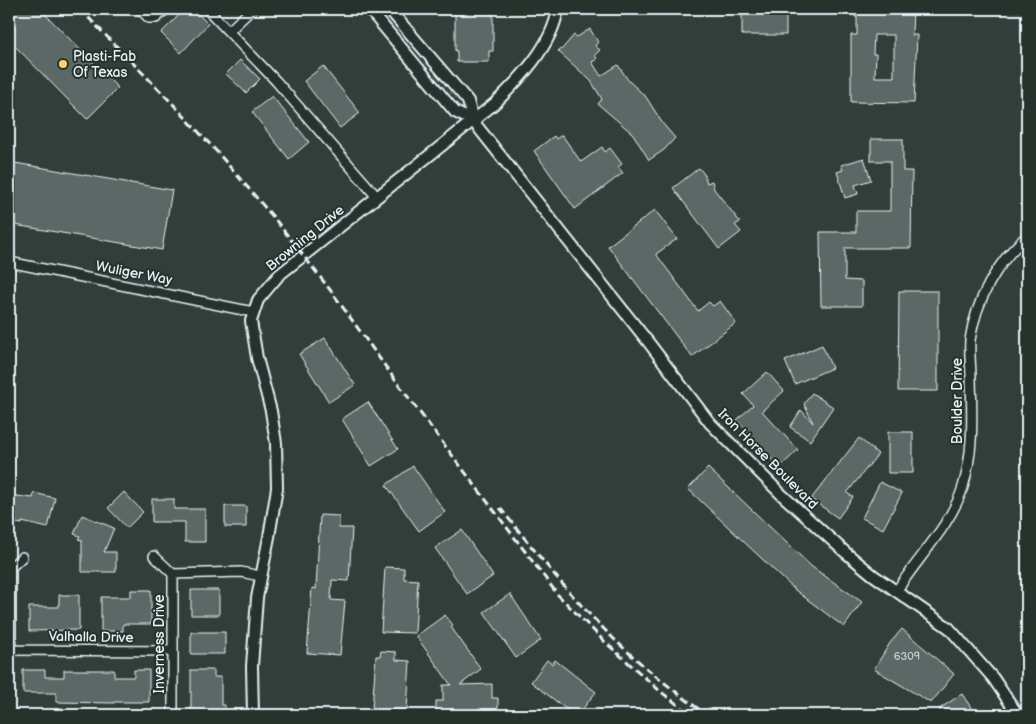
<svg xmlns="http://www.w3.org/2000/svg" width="1036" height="724" font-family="'Balsamiq Sans',sans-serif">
  <rect width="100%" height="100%" fill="#323e39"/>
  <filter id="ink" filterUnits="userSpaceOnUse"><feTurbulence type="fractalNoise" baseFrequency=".02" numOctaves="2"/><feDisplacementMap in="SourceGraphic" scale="10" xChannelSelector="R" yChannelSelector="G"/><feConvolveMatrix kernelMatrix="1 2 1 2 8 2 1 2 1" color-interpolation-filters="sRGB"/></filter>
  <g filter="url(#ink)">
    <path fill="#5c6865" stroke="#e8f1f8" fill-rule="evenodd" d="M9,9H40L118,88L87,119L9,40Z
      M185,9H193L208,24L181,53L161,33Z
      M455,9H493V51H489V62H457V51H455Z
      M742,9H786V35H742Z
      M855,9H913L912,35H917L914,103L851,102V35H857V17H855ZM874,35H894V77H875L876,54H873Z
      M590,29L598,42L595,46L600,50L595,55L597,59L592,62L601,76L618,65L628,80L646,97L663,124L675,138L664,150L649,160L633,134L598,104L602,99L591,81L558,51L562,49L574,35L577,37Z
      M240,60L260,79L246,93L226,74Z
      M323,66L360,113L340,128L304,81Z
      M272,96L309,142L289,159L252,112Z
      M562,135L581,162L602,147L605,152L610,148L622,164L618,167L623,173L575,209L534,151L554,136L556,139Z
      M871,139H903V171H912L911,248H845V280L862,281V306H821L820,232H856V211H890V161H871Z
      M864,158L871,180L855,185L858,194L845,198L837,172L843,170L841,165Z
      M15,163L172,190L162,250L9,224V200Z
      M699,168L704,174L707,183L712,181L714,189L740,222L735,225L741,232L719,249L673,188Z
      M655,210L677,239L656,254L698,311L709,302L713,306L720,301L736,323L692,357L608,246Z
      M899,291H938V391H898Z
      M325,338L355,385L329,402L299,354Z
      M822,345L832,368L795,384L785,361Z
      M767,372L784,391L762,411L798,450L779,468L737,420L753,405L743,394Z
      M812,393L833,407L810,441L790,427L801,410L813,423L804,404Z
      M368,402L398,449L371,466L342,419Z
      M888,432H913V473H888Z
      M859,438L878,454L847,493L853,497L838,518L811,499Z
      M413,466L445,512L419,531L386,485Z
      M708,468L812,567L862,602L844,627L795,590L688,489Z
      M880,482L902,493L883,529L862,518Z
      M124,492L143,512L127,528L108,508Z
      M34,493L55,498L48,528L22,522V524L9,522V495L33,498Z
      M152,499H174V509H205V542H185V522H152Z
      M225,506H246V527H225Z
      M82,515L114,528L104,552H116V572H82V540L78,539L80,536L74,534Z
      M320,515L339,516V528H352L349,581L332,580L331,600L345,601L340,655L307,653L312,588L316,589Z
      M462,530L493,576L467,594L435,548Z
      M385,567L404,568V579L418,580L415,633L381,632Z
      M131,590H151V624H123V631H101V597H131Z
      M191,590H219V615H191Z
      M510,594L541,640L516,658L484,612Z
      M59,595H79V630L29,631V607H59Z
      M445,615L453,625L451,627L481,669L460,685L492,684V698H498V713H493V715H436V701H443V685H451L416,636Z
      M902,629L954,674L931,703L874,669L890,643Z
      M191,632H225V654H191Z
      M381,651L396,652V660L410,661L407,710H392V715L375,714V709H372L376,656H380Z
      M547,660L552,664L555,660L596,692L578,715H574L531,682Z
      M23,670H45V677H64V670H114V677H134V670H149V702H114V703L56,702V693H23Z
      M191,670H214V677H221V705H225V715H191Z
      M962,694L976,715H943L939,709Z"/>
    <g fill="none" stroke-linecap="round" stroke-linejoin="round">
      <defs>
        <path id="minor" d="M140,9L149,18H156L166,9
          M207,9L276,81L377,197
          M229,31L252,9
          M9,262L253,312
          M154,556L173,574
          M173,574L241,572L260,576
          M896,592C918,557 950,527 963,487C974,450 972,416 971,378C971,366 969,352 970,340C976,300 997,262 1027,236
          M9,650L172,651
          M11,650V567L22,557
          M173,715V574"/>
        <path id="tertiary" d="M369,9L455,112L473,121L649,343L710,423L782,495L845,552L873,575L949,628L993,678L1018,715
          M389,9L468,101L473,121
          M253,715L252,666L257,598L269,537L277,488L276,443L271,411L257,358L251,321L258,300L279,275L494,104C520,79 552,46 558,9"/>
      </defs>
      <use href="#minor" stroke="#e8f1f8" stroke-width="12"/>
      <use href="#tertiary" stroke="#e8f1f8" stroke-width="14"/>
      <use href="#minor" stroke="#26332d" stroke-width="9"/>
      <use href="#tertiary" stroke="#26332d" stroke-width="10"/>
      <path stroke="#e8f1f8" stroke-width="3" stroke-dasharray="8 4" stroke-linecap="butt" d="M80,9L172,103L218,153L274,218L331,291L396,381L558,595L604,641L660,691L691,715
        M500,508C533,548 565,590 602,627C634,660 670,688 707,715"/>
    </g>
  </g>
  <circle fill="#ffd166" stroke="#26332d" stroke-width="2" cx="63" cy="64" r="5"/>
  <g text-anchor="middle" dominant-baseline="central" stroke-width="4" stroke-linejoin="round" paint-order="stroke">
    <g font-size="11" fill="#c5cfd3">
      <text x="907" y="656">6309</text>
    </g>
    <g font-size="14" fill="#e8f1f8" stroke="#26332d" text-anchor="start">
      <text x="73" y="56">Plasti-Fab<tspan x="73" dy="16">Of Texas</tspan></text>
    </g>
    <g font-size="14" fill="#e8f1f8" stroke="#26332d">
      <text transform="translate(305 238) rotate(-39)">Browning Drive</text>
      <text transform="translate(134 273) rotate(11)">Wuliger Way</text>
      <text transform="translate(957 401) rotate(-90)">Boulder Drive</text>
      <text transform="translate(768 459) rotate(45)">Iron Horse Boulevard</text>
      <text transform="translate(91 637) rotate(1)">Valhalla Drive</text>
      <text transform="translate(159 644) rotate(-90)">Inverness Drive</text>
    </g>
  </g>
  <rect width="1036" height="724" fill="none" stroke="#26332d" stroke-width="30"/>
  <rect x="15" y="15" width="1006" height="694" fill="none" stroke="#e8f1f8" stroke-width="2" filter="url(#ink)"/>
</svg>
